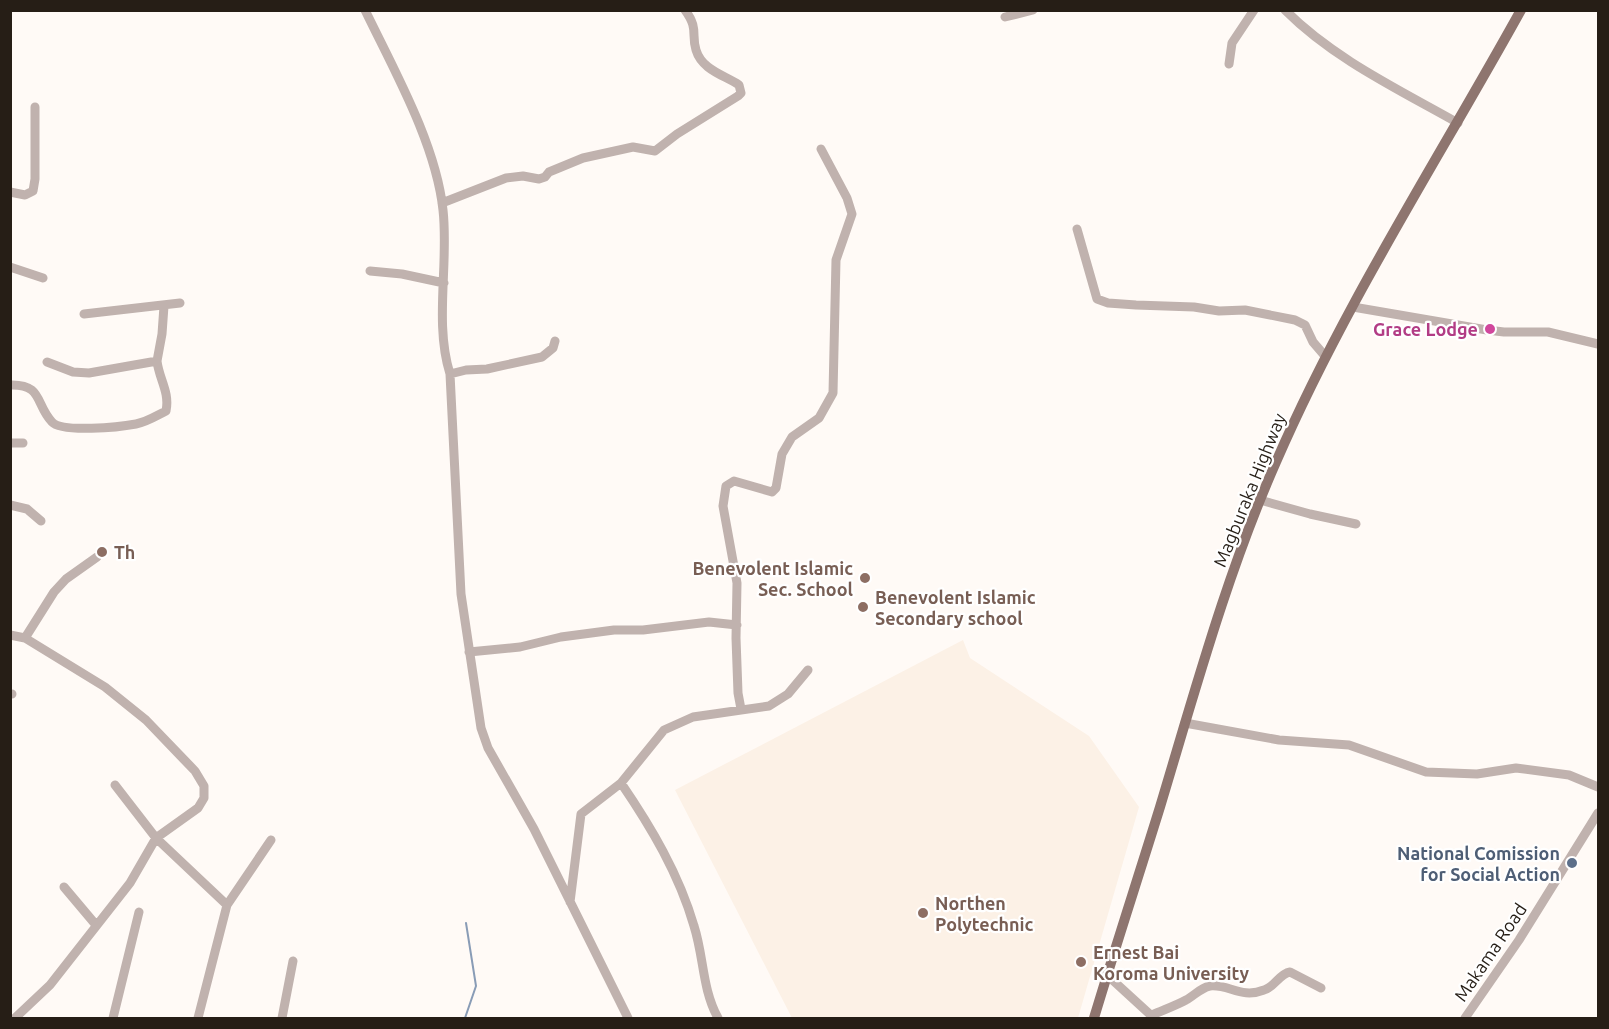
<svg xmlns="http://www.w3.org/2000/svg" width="1609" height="1029" font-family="Ubuntu,sans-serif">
  <rect width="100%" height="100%" fill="#fffaf6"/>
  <path fill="#fcf1e6" d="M963,640L970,658L1089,736L1139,807L1078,1018H792L675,790Z"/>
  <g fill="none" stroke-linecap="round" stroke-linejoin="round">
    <path stroke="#899cb6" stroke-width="2" d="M465,1018L476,986L466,923"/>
    <path stroke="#c0b2ae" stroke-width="9" d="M365,10C394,70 436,144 443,210C449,263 434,323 450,374L461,594L481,728L488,748L534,829L628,1018
      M1285,10C1334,59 1398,89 1458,123
      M1005,17L1033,10
      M1229,64L1232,43L1254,10
      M10,192L25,195L33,191L35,179V107
      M442,203L506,178L523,176L539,179L545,177L549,172L583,158L633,147L655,151L677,134L738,96L741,93L739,85C724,75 702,70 696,50C691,34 699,29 685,10
      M1077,229L1097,299L1108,303L1136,305L1194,307L1219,311L1245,310L1295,320L1305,325L1313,342L1325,356
      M10,267L43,278
      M370,271L402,274L444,283
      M1353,307L1487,330L1504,332H1548L1598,344
      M84,314L180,303
      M157,361L162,334L164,306
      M450,374L466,370L487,369L542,357L553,348L555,341
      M10,385C43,384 35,404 52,422C62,433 120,427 136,424C147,422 156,416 166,411C170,392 159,379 157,361L89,373L73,372L47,362
      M10,443H23
      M1260,500L1310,514L1356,524
      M10,505L27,509L41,521
      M10,635L25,638L105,687L146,720L195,771L204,786V798L198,808L156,838L130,883L50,985L15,1018
      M25,638L54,592L66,579L97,557
      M469,652L520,647L561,637L614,630H643L709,622L737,625
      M10,694H12
      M741,709L738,693L736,638L737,583L723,506L726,486L734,481L772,492L776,488L782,454L792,437L819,418L833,393L836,260L852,214L847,198L821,149
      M1185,723L1279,740L1349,745L1426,772L1477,774L1516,768L1569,775L1598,787
      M621,783C651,827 679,874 694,926C704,957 702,989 718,1018
      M115,785L156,838L227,905
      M64,887L96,925
      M570,902L581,814L621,783L664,730L693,717L769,706L788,694L808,670
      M1107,975L1154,1018
      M1152,1015C1163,1010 1175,1006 1186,1000C1194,996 1200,988 1210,986C1229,984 1241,999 1264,990C1275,987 1279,974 1290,972L1321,988
      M113,1018L139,912
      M198,1018L227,905L271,840
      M282,1018L293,961
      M1465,1018L1519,940L1598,813"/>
    <path stroke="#8e756f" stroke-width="10" d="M1094,1018C1115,948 1138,878 1160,807C1195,691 1227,573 1276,462C1344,305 1438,160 1521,10"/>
  </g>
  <circle fill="#d1479c" stroke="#fff" stroke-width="2" cx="1490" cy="329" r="6"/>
  <g fill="#8d6e63" stroke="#fff" stroke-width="2">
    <circle cx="102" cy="552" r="6"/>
    <circle cx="865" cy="578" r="6"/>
    <circle cx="863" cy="607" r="6"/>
    <circle cx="923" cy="913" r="6"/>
    <circle cx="1081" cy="962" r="6"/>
  </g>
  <circle fill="#5c6f8a" stroke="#fff" stroke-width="2" cx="1572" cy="863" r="6"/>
  <g text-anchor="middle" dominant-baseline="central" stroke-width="4.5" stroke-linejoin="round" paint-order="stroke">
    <g font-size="18" font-weight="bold" fill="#b23c85" stroke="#fff" text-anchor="end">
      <text x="1478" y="329">Grace Lodge</text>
    </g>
    <g font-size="18" fill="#261e16" stroke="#fff">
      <text transform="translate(1249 490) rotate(-68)">Magburaka Highway</text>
      <text transform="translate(1490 952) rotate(-56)">Makama Road</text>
    </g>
    <g font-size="18" font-weight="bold" fill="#785e54" stroke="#fff" text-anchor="start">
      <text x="114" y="552">Th</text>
      <text x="853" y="568" text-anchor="end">Benevolent Islamic<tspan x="853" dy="21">Sec. School</tspan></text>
      <text x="875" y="597">Benevolent Islamic<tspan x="875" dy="21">Secondary school</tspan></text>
      <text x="935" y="903">Northen<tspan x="935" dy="21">Polytechnic</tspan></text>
      <text x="1093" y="952">Ernest Bai<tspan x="1093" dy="21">Koroma University</tspan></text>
    </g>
    <g font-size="18" font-weight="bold" fill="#4e5e75" stroke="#fff" text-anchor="end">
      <text x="1560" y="853">National Comission<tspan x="1560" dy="21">for Social Action</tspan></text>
    </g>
  </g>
  <rect width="1609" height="1029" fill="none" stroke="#261e16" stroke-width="24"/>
</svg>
